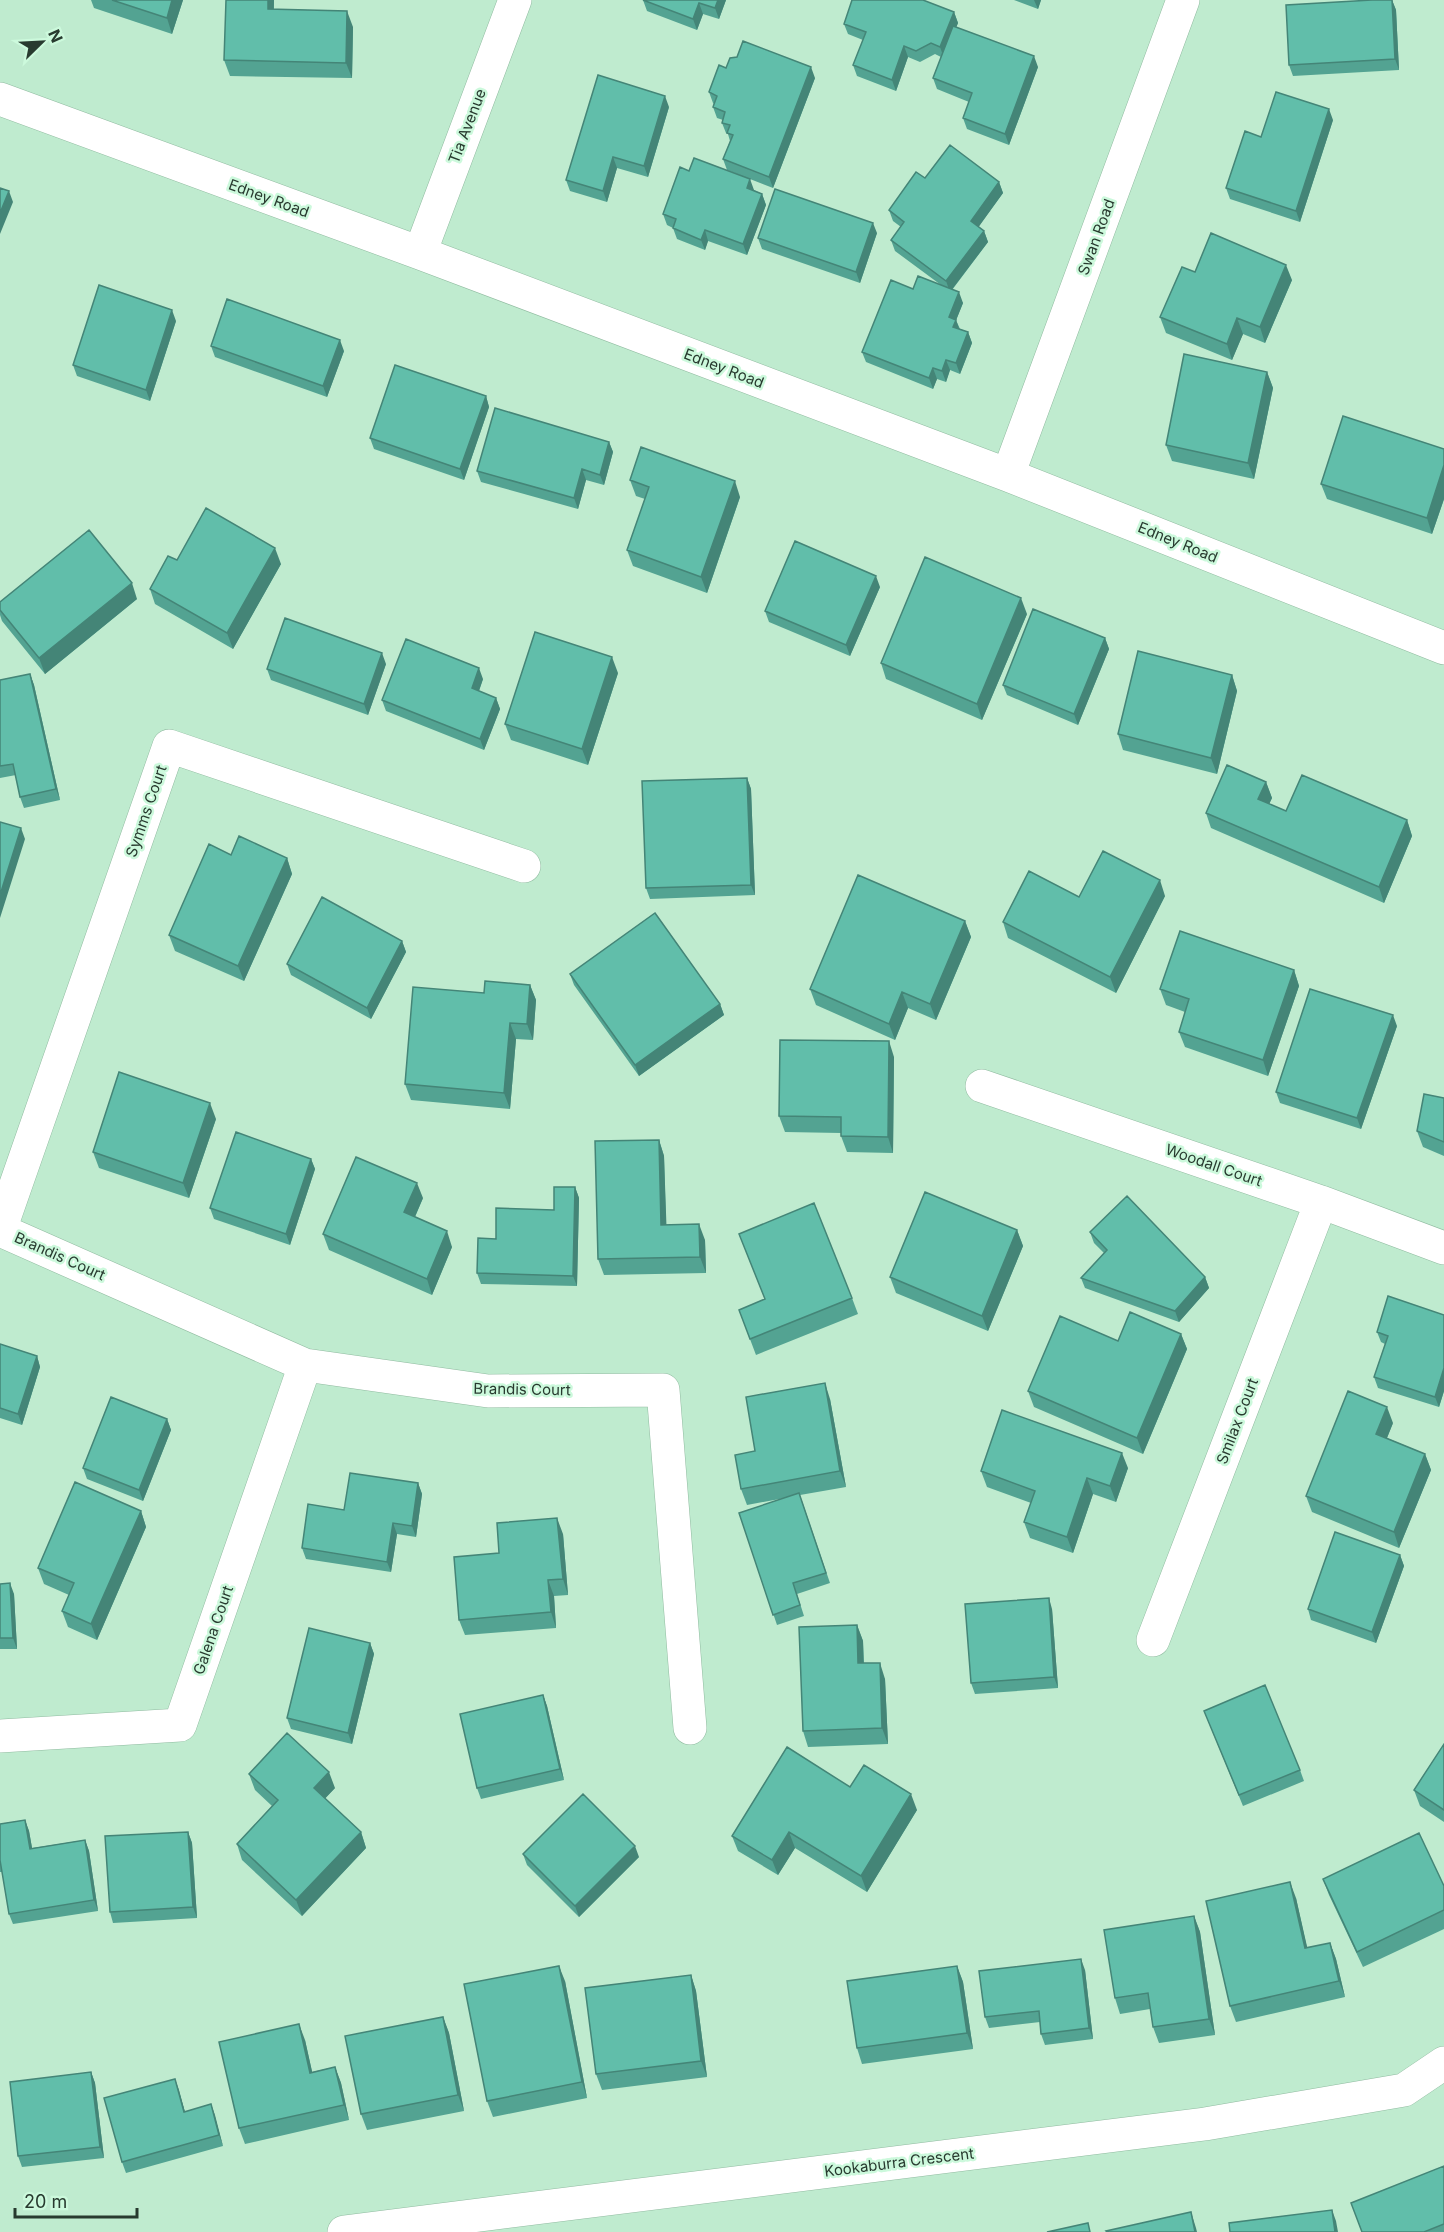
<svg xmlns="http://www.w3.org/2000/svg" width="1444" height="2232" font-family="Inter,sans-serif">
  <rect width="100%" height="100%" fill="#bfebcf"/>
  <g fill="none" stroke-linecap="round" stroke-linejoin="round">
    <defs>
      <path id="minor" d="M0,99L420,253L1008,475L1444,648
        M420,253L515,0
        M1008,475L1183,0
        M982,1086L1321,1202L1444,1248
        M0,1230L305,1365L488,1391L663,1390L690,1728
        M0,1230L169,746L524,866
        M1153,1640L1321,1202
        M0,1736L180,1725L305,1365
        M344,2232L1205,2124L1404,2090L1444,2063"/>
    </defs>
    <use href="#minor" stroke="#90bba0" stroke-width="34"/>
    <use href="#minor" stroke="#fff" stroke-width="33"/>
  </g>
  <path fill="#53a392" d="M91,0H183L172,34L94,8Z
    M274,0V9L353,27L352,78L230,76L224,60Z
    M643,0H726L719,19L703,14L697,30L647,11Z
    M1014,0H1041L1038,9Z
    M1392,0L1396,10L1399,70L1293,76L1289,65Z
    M954,12L958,23L956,27L1038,67L1009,145L967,129L963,118L969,102L937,89L933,78L941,57L935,54L920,62L908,57L896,91L857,76L853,65L863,40L848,34L844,24Z
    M726,68L815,78L773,188L727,170L723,159L730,141L728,134L726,133L722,123L723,120L717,118L713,107L714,104L713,103L709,92Z
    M669,107L648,177L617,168L607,202L570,191L566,180Z
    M1333,120L1300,222L1230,199L1226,188L1261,137Z
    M925,178L999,182L1003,193L978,227L984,231L988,242L952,290L963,303L956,320L960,329L968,332L972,343L960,374L950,370L946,382L937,379L933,389L866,362L862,352L913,289L941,285L895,251L891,240L901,227L893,221L889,210Z
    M754,190L762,194L766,205L747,255L708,241L705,250L677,239L673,228L667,225L663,214Z
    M877,233L860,283L762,249L758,238Z
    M1195,272L1292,280L1265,343L1243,334L1232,360L1166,333L1160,317Z
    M176,321L150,401L77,376L73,365Z
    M211,346L344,351L327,397L215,357Z
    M1267,372L1273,388L1254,479L1172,461L1166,445Z
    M486,396L489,407L464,480L374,449L370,438Z
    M609,442L613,452L604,485L586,480L578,509L481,482L477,471Z
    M1444,449V499L1432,534L1327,499L1321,484Z
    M630,480L740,497L707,593L633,566L627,550L645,499L636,496Z
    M177,560L281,564L233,649L155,604L150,589Z
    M880,587L850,656L769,622L765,611Z
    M137,599L45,674L2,621L0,615V602Z
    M1027,614L982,720L886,679L881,663Z
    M1105,638L1109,649L1078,725L1007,695L1003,685Z
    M386,664L368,715L271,680L267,669Z
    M618,673L588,765L511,740L505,724Z
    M30,674L34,685L60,800L24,808L20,797L16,775L0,778V680Z
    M1232,675L1237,691L1217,774L1123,750L1118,734Z
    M483,679L479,691L496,698L500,709L484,750L386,711L382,700Z
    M747,778L751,789L755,895L650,899L646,888Z
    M1266,782L1272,798L1269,804L1286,811L1407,820L1412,836L1384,903L1211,828L1206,813Z
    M231,855L287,858L292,874L244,981L175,951L169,935Z
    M1165,896L1116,993L1008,938L1003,922L1079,897Z
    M965,921L971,937L936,1020L908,1008L895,1040L816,1005L810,989Z
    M402,941L406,952L371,1019L291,975L287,964Z
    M1294,970L1299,986L1268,1076L1185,1047L1179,1032L1185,1012L1166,1005L1160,989Z
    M570,974L720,1004L724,1015L639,1076L574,985Z
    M530,985L536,1000L533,1040L516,1039L510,1109L411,1100L405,1084L484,993Z
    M1397,1026L1361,1129L1280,1103L1276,1092Z
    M894,1057L893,1153L847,1152L841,1136V1133L785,1132L779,1116Z
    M1444,1098V1156L1423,1147L1417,1131Z
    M216,1119L189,1198L99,1168L93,1152Z
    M659,1140L664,1156L666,1225L705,1240L706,1273L604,1275L598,1259Z
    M311,1159L315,1169L290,1245L214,1219L210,1208Z
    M575,1187L579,1198L577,1286L481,1284L477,1273L496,1239L554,1210Z
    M423,1198L415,1217L452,1247L432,1295L329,1250L323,1234Z
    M1017,1230L1023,1246L988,1331L896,1293L890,1277Z
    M1090,1232L1205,1277L1209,1288L1179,1322L1085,1288L1081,1278L1104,1253L1094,1243Z
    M739,1234L852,1298L858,1314L756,1355L739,1310L765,1299Z
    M1444,1315V1391L1439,1407L1378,1388L1374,1377L1385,1344L1381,1342L1377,1332Z
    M1181,1334L1187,1349L1143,1454L1034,1407L1028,1391Z
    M0,1344L37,1356L40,1367L22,1425L0,1418Z
    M830,1399L846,1487L800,1495L830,1583L797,1594L804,1616L777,1625L739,1513L785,1498L747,1505L741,1489L755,1451Z
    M167,1419L171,1430L143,1501L87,1479L83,1468Z
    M1393,1423L1387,1438L1425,1454L1431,1470L1399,1548L1312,1512L1306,1496Z
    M1128,1468L1116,1502L1093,1494L1073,1553L1030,1538L1024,1522L1031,1503L987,1487L981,1471Z
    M418,1483L422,1494L416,1537L397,1534L391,1572L306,1559L302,1548L344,1510Z
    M141,1511L146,1527L97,1640L68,1627L62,1611L69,1595L44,1584L38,1568Z
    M563,1534L568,1595L554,1596L556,1628L465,1635L459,1620L499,1553Z
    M1400,1555L1404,1566L1376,1643L1311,1620L1308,1609Z
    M0,1584L14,1594L17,1649H0Z
    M1052,1609L1058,1688L975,1694L971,1683Z
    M857,1625L863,1641L864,1663L885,1679L888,1744L808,1747L803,1731Z
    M370,1643L374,1654L352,1744L291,1729L287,1718Z
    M543,1695L547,1706L564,1780L481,1799L477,1788Z
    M1204,1711L1300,1770L1304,1781L1243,1806Z
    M1444,1744V1822L1420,1806L1414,1790Z
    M249,1774L335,1788L325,1798L361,1832L366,1848L302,1916L242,1860L237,1844L272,1806L255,1790Z
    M850,1787L917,1810L867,1892L795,1848L778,1875L738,1851L732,1836Z
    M25,1820L29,1831L32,1848L85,1840L89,1851L98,1911L13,1924L9,1914L2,1872H0V1824Z
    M188,1832L192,1843L197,1918L113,1923L110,1912Z
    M523,1854L639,1857L579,1917L527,1865Z
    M1323,1879L1444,1886V1929L1363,1967L1329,1895Z
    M1296,1898L1307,1948L1330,1943L1336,1959L1345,1997L1236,2022L1230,2006Z
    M1194,1916L1200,1932L1215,2035L1159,2043L1153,2027L1150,2009L1120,2014L1115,1998Z
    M957,1966L963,1982L973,2049L862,2064L857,2048Z
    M1085,1970L1093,2039L1045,2045L1041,2034L1040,2022L989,2028L985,2017Z
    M691,1975L696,1991L707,2077L602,2090L596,2074Z
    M565,1981L587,2098L493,2117L487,2101Z
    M443,2017L449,2033L464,2111L367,2130L361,2114Z
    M305,2040L312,2072L335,2067L341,2083L349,2120L245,2144L239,2128Z
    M91,2072L95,2083L104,2158L22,2167L18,2156Z
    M175,2079L185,2112L211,2104L223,2146L126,2173L122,2162Z
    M1444,2166V2232H1362Z"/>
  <path fill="#448577" d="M172,0H183L172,34L167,18Z
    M268,0H274L273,25L268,9Z
    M718,0H726L719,19L715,8Z
    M1034,0H1041L1038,9Z
    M1392,0L1396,10L1399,70L1395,59Z
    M699,3L703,14L697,30L693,19Z
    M347,11L353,27L352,78L346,63Z
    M954,12L958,23L944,58L940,47Z
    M904,46L908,57L896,91L892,80Z
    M1034,56L1038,67L1009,145L1005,134Z
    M811,67L815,78L773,188L769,177Z
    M665,96L669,107L648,177L644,166Z
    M1329,109L1333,120L1300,222L1296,211Z
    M613,157L617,168L607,202L603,191Z
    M750,179L754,190L751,199L747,188Z
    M999,182L1003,193L975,232L971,221Z
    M9,191L13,202L0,234V213Z
    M762,194L766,205L747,255L743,244Z
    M873,223L877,233L860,283L856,272Z
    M705,230L708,241L705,250L701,240Z
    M984,231L988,242L950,292L946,281Z
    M1286,265L1292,280L1265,343L1260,327Z
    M959,292L963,303L953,328L949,317Z
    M172,310L176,321L150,401L146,390Z
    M1237,318L1243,334L1232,360L1227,344Z
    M956,320L960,331L953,327Z
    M968,332L972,343L960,374L956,363Z
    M340,340L344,351L327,397L323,386Z
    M946,360L950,370L946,382L942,371Z
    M933,368L937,379L933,389L929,378Z
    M1267,372L1273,388L1254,479L1248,463Z
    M486,396L489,407L464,480L460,469Z
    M609,442L613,452L604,485L600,475Z
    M1444,465V499L1432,534L1427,518Z
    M582,469L586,480L578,509L574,498Z
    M735,481L740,497L707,593L701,577Z
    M275,548L281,564L233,649L227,633Z
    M876,576L880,587L850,656L846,645Z
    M132,583L137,599L45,674L39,658Z
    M1021,598L1027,614L982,720L977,704Z
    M1105,638L1109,649L1078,725L1074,714Z
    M382,653L386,664L368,715L364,704Z
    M612,657L618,673L588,765L582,749Z
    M479,668L483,679L476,699L472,688Z
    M30,674L34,685L60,800L56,789Z
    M1232,675L1237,691L1217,774L1211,758Z
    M496,698L500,709L484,750L480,739Z
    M747,778L751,789L755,895L751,885Z
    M1266,782L1272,798L1264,815L1258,799Z
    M1407,820L1412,836L1384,903L1379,887Z
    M21,828L25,839L0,918V895Z
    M287,858L292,874L244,981L238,966Z
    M1160,880L1165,896L1116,993L1110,977Z
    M965,921L971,937L936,1020L930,1004Z
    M402,941L406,952L371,1019L367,1008Z
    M1294,970L1299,986L1268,1076L1263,1060Z
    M530,985L536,1000L533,1040L527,1024Z
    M902,992L908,1008L895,1040L889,1024Z
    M720,1004L724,1015L639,1076L635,1065Z
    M1393,1015L1397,1026L1361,1129L1357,1118Z
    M510,1023L516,1039L510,1109L504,1093Z
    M889,1041L894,1057L893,1153L888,1137Z
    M210,1103L216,1119L189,1198L183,1183Z
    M659,1140L664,1156L667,1241L661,1225Z
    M311,1159L315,1169L290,1245L286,1234Z
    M417,1183L423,1198L410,1228L404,1212Z
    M575,1187L579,1198L577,1286L573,1276Z
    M699,1224L705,1240L706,1273L700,1257Z
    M1017,1230L1023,1246L988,1331L982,1316Z
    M447,1231L452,1247L432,1295L427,1279Z
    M1205,1277L1209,1288L1179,1322L1175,1311Z
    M1181,1334L1187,1349L1143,1454L1137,1438Z
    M37,1356L40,1367L22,1425L18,1414Z
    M1444,1368V1391L1439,1407L1435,1397Z
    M825,1383L830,1399L846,1487L840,1471Z
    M1387,1407L1393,1423L1382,1450L1376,1434Z
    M167,1419L171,1430L143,1501L139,1490Z
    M1122,1453L1128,1468L1116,1502L1110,1486Z
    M1425,1454L1431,1470L1399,1548L1394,1532Z
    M1087,1478L1093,1494L1073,1553L1067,1537Z
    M418,1483L422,1494L416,1537L412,1526Z
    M141,1511L146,1527L97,1640L91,1624Z
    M557,1518L563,1534L568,1595L563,1579Z
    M393,1523L397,1534L391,1572L387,1562Z
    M1400,1555L1404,1566L1376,1643L1372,1632Z
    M548,1580L554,1596L556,1628L551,1612Z
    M10,1583L14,1594L17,1649L13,1638Z
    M1049,1598L1052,1609L1058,1688L1054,1677Z
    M857,1625L863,1641L864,1679L858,1663Z
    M370,1643L374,1654L352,1744L348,1733Z
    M880,1663L885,1679L888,1744L882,1728Z
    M543,1695L547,1706L564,1780L560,1769Z
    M329,1772L335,1788L320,1804L314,1788Z
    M911,1794L917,1810L867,1892L861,1876Z
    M25,1820L29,1831L34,1859L30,1849Z
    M188,1832L192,1843L197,1918L193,1907Z
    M361,1832L366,1848L302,1916L296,1900Z
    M789,1832L795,1848L778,1875L772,1860Z
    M85,1840L89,1851L98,1911L94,1900Z
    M635,1846L639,1857L579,1917L575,1906Z
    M1290,1882L1296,1898L1311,1964L1305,1948Z
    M1194,1916L1200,1932L1215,2035L1209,2019Z
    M1330,1943L1336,1959L1345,1997L1339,1981Z
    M1081,1959L1085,1970L1093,2039L1089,2028Z
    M559,1966L565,1981L587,2098L582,2082Z
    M957,1966L963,1982L973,2049L967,2033Z
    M691,1975L696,1991L707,2077L701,2061Z
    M443,2017L449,2033L464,2111L458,2095Z
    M299,2024L305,2040L316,2089L310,2073Z
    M335,2067L341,2083L349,2120L344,2105Z
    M91,2072L95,2083L104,2158L100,2147Z
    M175,2079L179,2090L188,2123L184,2112Z
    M211,2104L215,2115L223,2146L219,2135Z
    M1332,2210L1336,2221L1338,2232H1335Z
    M1191,2212L1196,2228L1197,2232H1195Z"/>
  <path fill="#61beaa" stroke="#448577" stroke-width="1.5" d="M112,0H172L167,18Z
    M226,0H268V9L347,11L346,63L224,60Z
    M643,0H718L715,8L699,3L693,19Z
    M852,0H923L954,12L940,47L931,43L916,51L904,46L892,80L853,65L866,32L844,24Z
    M1372,0H1392L1395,59L1289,65L1286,5Z
    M953,26L1034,56L1005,134L963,118L972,93L933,78Z
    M743,41L811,67L769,177L723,159L733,135L727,133L730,125L722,123L725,112L713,107L717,96L709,92L719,65L726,68L730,58L737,57Z
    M598,75L665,96L644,166L613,157L603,191L566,180Z
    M1276,92L1329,109L1296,211L1226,188L1245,131L1261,137Z
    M950,145L999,182L971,221L984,231L946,281L891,240L904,222L889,210L916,172L925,178Z
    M694,158L750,179L747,188L762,194L743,244L705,230L701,240L673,228L676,219L663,214L680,167L689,171Z
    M0,188L9,191L0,213Z
    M775,189L873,223L856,272L758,238Z
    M1211,233L1286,265L1260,327L1237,318L1227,344L1160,317L1182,267L1195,272Z
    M918,276L959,292L949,317L956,320L953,327L968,332L956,363L946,360L942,371L933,368L929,378L862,352L891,280L913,289Z
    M99,285L172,310L146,390L73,365Z
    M227,299L340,340L323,386L211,346Z
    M1184,354L1267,372L1248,463L1166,445Z
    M395,365L486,396L460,469L370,438Z
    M495,408L609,442L600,475L582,469L574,498L477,471Z
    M1343,416L1444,449V465L1427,518L1321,484Z
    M641,447L735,481L701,577L627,550L649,487L630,480Z
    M206,508L275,548L227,633L150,589L168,556L177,560Z
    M89,530L132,583L39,658L0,610V602Z
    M795,541L876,576L846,645L765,611Z
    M925,557L1021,598L977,704L881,663Z
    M1033,609L1105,638L1074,714L1003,685Z
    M285,618L382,653L364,704L267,669Z
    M535,632L612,657L582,749L505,724Z
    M406,639L479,668L472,688L496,698L480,739L382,700Z
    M1138,651L1232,675L1211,758L1118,734Z
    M30,674L56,789L20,797L13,764L0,766V680Z
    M1227,765L1266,782L1258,799L1286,811L1302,775L1407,820L1379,887L1206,813Z
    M747,778L751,885L646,888L642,781Z
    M0,822L21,828L0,895Z
    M239,836L287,858L238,966L169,935L209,844L231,855Z
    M1103,851L1160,880L1110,977L1003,922L1029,871L1079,897Z
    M858,875L965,921L930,1004L902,992L889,1024L810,989Z
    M322,897L402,941L367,1008L287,964Z
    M655,913L720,1004L635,1065L570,974Z
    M1180,931L1294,970L1263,1060L1179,1032L1189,999L1160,989Z
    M485,981L530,985L527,1024L510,1023L504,1093L405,1084L413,987L484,993Z
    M1310,989L1393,1015L1357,1118L1276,1092Z
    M780,1040L889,1041L888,1137L841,1136V1117L779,1116Z
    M119,1072L210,1103L183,1183L93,1152Z
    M1424,1094L1444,1098V1142L1417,1131Z
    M236,1132L311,1159L286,1234L210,1208Z
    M659,1140L661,1225L699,1224L700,1257L598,1259L595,1141Z
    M356,1157L417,1183L404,1212L447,1231L427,1279L323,1234Z
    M554,1187H575L573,1276L477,1273L478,1238L496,1239V1208L554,1210Z
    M925,1192L1017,1230L982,1316L890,1277Z
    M1127,1196L1205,1277L1175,1311L1081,1278L1107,1250L1090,1232Z
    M814,1203L852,1298L750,1339L739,1310L765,1299L739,1234Z
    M1388,1296L1444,1315V1368L1435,1397L1374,1377L1388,1336L1377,1332Z
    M1130,1312L1181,1334L1137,1438L1028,1391L1060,1316L1118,1341Z
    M0,1344L37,1356L18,1414L0,1408Z
    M825,1383L840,1471L741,1489L735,1455L755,1451L746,1397Z
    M1348,1391L1387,1407L1376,1434L1425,1454L1394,1532L1306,1496Z
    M111,1397L167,1419L139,1490L83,1468Z
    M1002,1410L1122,1453L1110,1486L1087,1478L1067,1537L1024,1522L1035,1491L981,1471Z
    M350,1473L418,1483L412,1526L393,1523L387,1562L302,1548L308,1504L344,1510Z
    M75,1482L141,1511L91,1624L62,1611L74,1583L38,1568Z
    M799,1493L826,1573L793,1583L800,1605L773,1615L739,1513Z
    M557,1518L563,1579L548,1580L551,1612L459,1620L454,1557L499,1553L497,1523Z
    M1335,1532L1400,1555L1372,1632L1308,1609Z
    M10,1583L13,1638H0V1584Z
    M1049,1598L1054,1677L971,1683L965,1604Z
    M857,1625L858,1663H880L882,1728L803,1731L799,1627Z
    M309,1628L370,1643L348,1733L287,1718Z
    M1265,1685L1300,1770L1239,1795L1204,1711Z
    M543,1695L560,1769L477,1788L460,1714Z
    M287,1733L329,1772L314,1788L361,1832L296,1900L237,1844L278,1800L249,1774Z
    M1444,1744V1810L1414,1790Z
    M787,1747L850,1787L864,1765L911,1794L861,1876L789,1832L772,1860L732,1836Z
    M583,1794L635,1846L575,1906L523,1854Z
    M25,1820L30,1849L85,1840L94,1900L9,1914L0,1860V1824Z
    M188,1832L193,1907L110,1912L105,1836Z
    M1419,1833L1444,1886V1910L1357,1952L1323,1879Z
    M1290,1882L1305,1948L1330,1943L1339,1981L1230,2006L1206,1901Z
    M1194,1916L1209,2019L1153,2027L1148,1993L1115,1998L1104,1930Z
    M1081,1959L1089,2028L1041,2034L1039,2011L985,2017L979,1971Z
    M559,1966L582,2082L487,2101L464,1984Z
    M957,1966L967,2033L857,2048L847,1981Z
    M691,1975L701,2061L596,2074L585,1988Z
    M443,2017L458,2095L361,2114L345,2036Z
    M299,2024L310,2073L335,2067L344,2105L239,2128L219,2042Z
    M91,2072L100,2147L18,2156L10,2082Z
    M175,2079L184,2112L211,2104L219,2135L122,2162L104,2098Z
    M1444,2166V2224L1424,2232H1362L1351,2203Z
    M1332,2210L1335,2232H1230L1229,2223Z
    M1191,2212L1195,2232H1107L1106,2231Z
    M1088,2223L1090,2232H1047Z"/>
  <g text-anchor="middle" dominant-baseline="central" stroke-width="5" stroke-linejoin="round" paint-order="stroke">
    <g font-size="15" fill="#283a2f" stroke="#ccf9dc">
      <text transform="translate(467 126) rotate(-69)">Tia Avenue</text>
      <text transform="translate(269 198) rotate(20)">Edney Road</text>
      <text transform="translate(1096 237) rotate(-70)">Swan Road</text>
      <text transform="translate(724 368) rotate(21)">Edney Road</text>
      <text transform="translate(1178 542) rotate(22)">Edney Road</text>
      <text transform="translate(146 811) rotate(-71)">Symms Court</text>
      <text transform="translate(1214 1165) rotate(19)">Woodall Court</text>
      <text transform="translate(60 1256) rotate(24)">Brandis Court</text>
      <text transform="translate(522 1389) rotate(1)">Brandis Court</text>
      <text transform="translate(1237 1421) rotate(-69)">Smilax Court</text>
      <text transform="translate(213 1630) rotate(-71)">Galena Court</text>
      <text transform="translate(899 2162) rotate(-7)">Kookaburra Crescent</text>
    </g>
  </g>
  <g transform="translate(42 42) rotate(66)" stroke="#ccf9dc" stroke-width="4.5" paint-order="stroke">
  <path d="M0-4.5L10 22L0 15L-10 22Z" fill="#283a2f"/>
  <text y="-9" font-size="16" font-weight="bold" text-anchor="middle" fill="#283a2f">N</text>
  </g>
  <path d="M15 2208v9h122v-9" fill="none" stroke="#283a2f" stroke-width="3"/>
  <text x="24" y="2208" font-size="18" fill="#283a2f" stroke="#ccf9dc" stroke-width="4.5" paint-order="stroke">20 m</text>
</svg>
